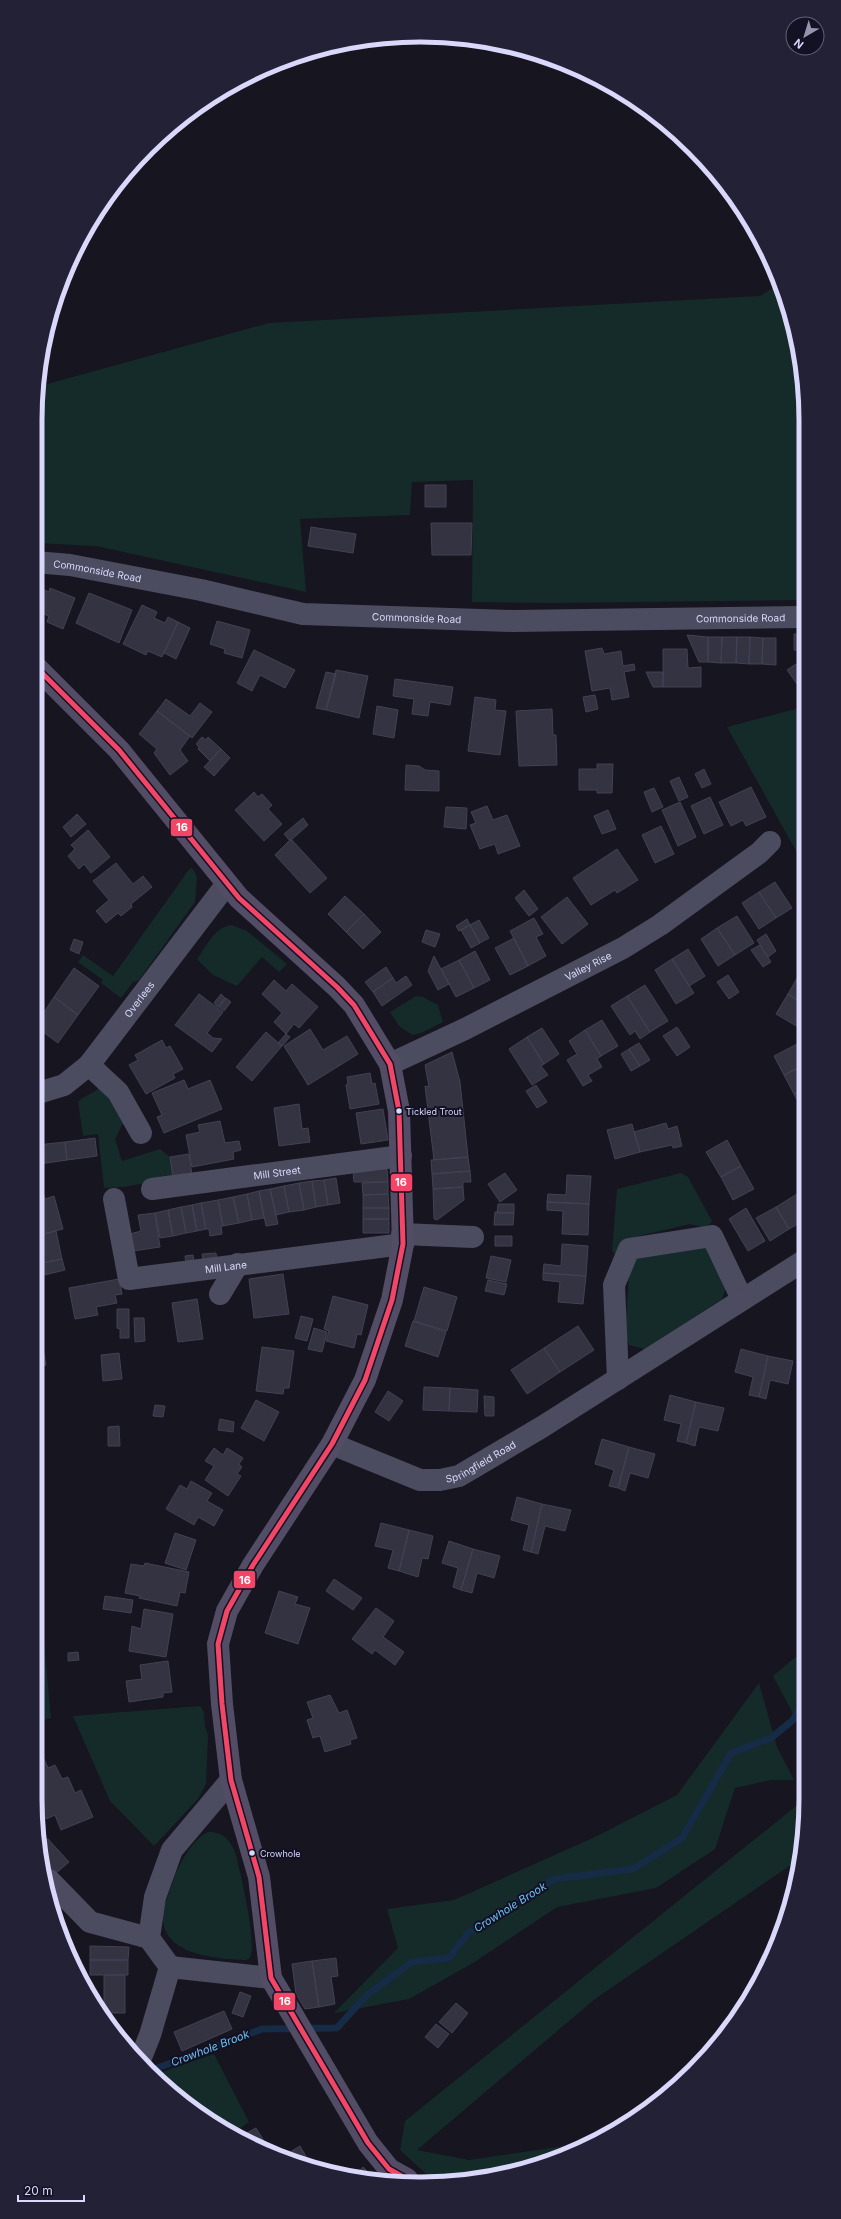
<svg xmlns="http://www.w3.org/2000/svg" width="841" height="2219" font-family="Inter,sans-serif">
  <rect width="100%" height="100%" fill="#161520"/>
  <path fill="#152b2a" d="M780,284L803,370V600L551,603L472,602L473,480L412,482L410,515L300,519L306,592L96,546L35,543V421L40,386L269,323L760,296Z
    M803,707L804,865L727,727Z
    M190,868L193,869L197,877L195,902L139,980L133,982L121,998L101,983L103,980L78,962L83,955L113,976Z
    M232,925L247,931L287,964L279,972L262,957L237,986L213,975L197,959C206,947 215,926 232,925Z
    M416,996L423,997L438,1005L443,1022L421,1033L412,1035L399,1026L390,1012Z
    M100,1088L109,1094L123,1123L115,1139L122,1161L160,1149L170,1157L173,1178L124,1187L104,1188L98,1134L83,1136L78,1101Z
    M681,1173L688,1177L712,1221L706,1228L690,1224L639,1236L628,1240L614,1254L612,1251L617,1189Z
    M702,1246L706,1249L726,1288L722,1299L645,1349L629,1345L625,1337L629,1273L636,1258Z
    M35,1547L51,1718L35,1722Z
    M806,1648V1735L805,1736L773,1676Z
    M759,1683L777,1747L794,1780H771L735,1788L715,1849L656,1888L557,1907L473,1963L409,1999L334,2013L398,1948L387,1909L454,1900L595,1837L677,1795Z
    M200,1706L204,1712L205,1727L208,1735L206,1784L198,1799L154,1846L110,1801L73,1716Z
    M806,1798L798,1860L595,1999L417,2150L469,2160L592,2142L568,2155L496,2177L437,2178L425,2173L400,2150L405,2121Z
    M208,1832C223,1831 232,1842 236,1855C240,1872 259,1948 249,1959L246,1960C220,1959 164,1956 163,1919C163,1905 170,1891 174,1878C181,1861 191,1841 208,1832Z
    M214,2054L249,2122L232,2134L156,2074Z"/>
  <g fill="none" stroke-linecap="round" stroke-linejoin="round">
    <path stroke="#152b46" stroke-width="7" d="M152,2070L262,2029L337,2028L367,1995L412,1962L449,1958L469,1932L554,1879L633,1869L682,1838L731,1753L771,1738L793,1720L806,1697"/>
  </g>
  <path fill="#343342" stroke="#434153" d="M425,485H446V507H425Z
    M431,523H472L471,555H432Z
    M311,527L356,534L353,553L308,546Z
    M35,586L49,592L50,588L75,598L63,629L47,622L49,616L38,612L40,607L35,604Z
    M89,593L132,610L119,643L76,623Z
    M142,605L157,612L154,618L165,623L168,617L178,622L162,657L148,651L146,655L123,644Z
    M217,621L250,630L242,658L224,653L225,649L210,644Z
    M178,622L190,628L176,659L164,653Z
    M794,634H803V651L794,650Z
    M687,635L708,637V662H699Z
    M708,637H722L721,663L708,662Z
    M722,637H737L736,663H721Z
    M737,637H750L749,664L736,663Z
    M750,637L763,638L762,664H749Z
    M763,638H776V665L762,664Z
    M602,648L604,654L621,651L623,666L634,664L635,670L624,672L629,697L612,700L610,688L592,691L585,651Z
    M663,649H687L688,668L701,667V687H663Z
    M254,650L295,670L285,688L260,675L252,691L237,683Z
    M796,664L803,674V679L797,684L787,670Z
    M336,670L368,676L359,718L326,710Z
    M326,672L336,674L326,710L316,708Z
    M646,672H663V687H653Z
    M395,679L453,687L450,705L430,702L428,716L412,714L414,699L393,696Z
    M595,695L598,709L586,712L583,697Z
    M475,697L496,700L495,710L506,711L500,755L468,751Z
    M166,699L190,716L200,703L212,712L192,738L157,711Z
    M377,706L398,710L394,738L373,734Z
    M552,709L553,735H556L557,765L519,766L516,711Z
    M157,711L190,736L180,750L188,761L170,775L154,753L157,749L139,734Z
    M202,737L206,740L208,737L221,749L210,761L198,749L199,747L196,744Z
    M221,749L230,758L214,776L204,767Z
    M597,764H613L612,793H597V790H579V769H597Z
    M406,765L419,766L425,770L439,771V791L405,790Z
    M704,769L711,784L702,788L695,774Z
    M679,777L688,797L679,801L670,781Z
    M751,787L766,817L746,826L743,820L731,826L719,802Z
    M654,788L663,807L652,812L644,792Z
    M254,792L258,797L262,794L272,805L268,809L282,824L264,841L235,810Z
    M710,797L723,825L704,834L691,806Z
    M680,802L696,837L678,846L662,810Z
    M35,804L43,808L35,822Z
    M487,806L493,820L507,815L520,846L498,854L495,844L480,849L470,825L476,823L471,812Z
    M446,807L467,808L466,829L444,827Z
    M608,810L616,829L602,834L594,816Z
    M77,814L86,824L71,837L63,827Z
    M303,818L308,825L290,841L284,834Z
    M661,826L674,854L655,863L642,835Z
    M88,830L110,857L91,873L84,864L79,869L68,856L75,849L71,845Z
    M291,839L327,878L310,893L275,855Z
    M617,849L638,880L617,893L615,890L591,905L573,878Z
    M116,863L133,884L143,876L152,887L131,904L132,907L121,916L118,913L106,923L96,911L109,900L93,881Z
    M775,882L792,908L776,918L759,892Z
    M524,890L538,909L529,916L515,898Z
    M759,892L776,918L759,929L742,903Z
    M345,896L364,914L346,932L328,914Z
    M567,897L588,924L562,944L541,917Z
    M364,914L381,932L363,949L346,932Z
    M737,916L754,943L735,955L717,928Z
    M534,918L543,934L536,937L546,956L528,966L510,931Z
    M467,919L470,925L459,931L456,926Z
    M479,920L489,938L480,943L470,925Z
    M470,925L480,943L471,948L461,930Z
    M717,928L735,955L718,966L701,939Z
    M426,930L440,934L435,947L422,942Z
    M766,934L776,951L768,957L757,940Z
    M514,938L528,966L510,975L495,948Z
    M74,939L83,942L79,954L70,950Z
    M760,945L771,962L763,967L751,950Z
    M688,949L705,976L689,986L672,959Z
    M475,951L490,980L474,988L459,960Z
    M434,956L449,984L438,990L428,971Z
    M672,959L694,993L676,1004L655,970Z
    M459,960L474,988L456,997L441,969Z
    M386,967L393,978L373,992L365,982Z
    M74,968L99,986L78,1015L54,997Z
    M800,973L804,976V1004L788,994Z
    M728,975L739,992L729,999L717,982Z
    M406,976L412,985L382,1006L373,992L393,978L396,983Z
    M274,980L286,991L292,984L318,1007L299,1028L294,1024L286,1034L274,1022L282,1013L262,994Z
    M645,985L668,1021L650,1032L627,996Z
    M199,994L223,1012L207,1033L213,1038L222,1039L212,1052L175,1025Z
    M221,994L225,998L218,1007L214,1003Z
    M788,994L804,1004V1016L798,1027L776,1014Z
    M627,996L650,1032L640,1039L635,1031L630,1035L611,1006Z
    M54,997L78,1015L58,1043L35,1026Z
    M226,998L231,1002L224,1011L219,1007Z
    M602,1020L618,1046L601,1056L585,1030Z
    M677,1027L690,1047L677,1056L663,1036Z
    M542,1028L559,1054L544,1064L527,1037Z
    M310,1029L323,1050L347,1036L358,1054L308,1085L284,1046Z
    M585,1030L601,1056L597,1059L602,1067L588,1075L592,1081L583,1086L567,1060L577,1054L569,1041Z
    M266,1032L282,1046L252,1081L236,1067Z
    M286,1034L290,1037L282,1046L278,1043Z
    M527,1037L544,1064L541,1066L548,1075L532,1085L509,1049Z
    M162,1040L166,1048L170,1046L183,1069L173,1074L175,1078L146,1094L129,1065L138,1060L135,1055Z
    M639,1043L650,1060L640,1066L629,1049Z
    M799,1043L804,1053V1065L784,1075L774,1056Z
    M629,1049L640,1066L631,1071L621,1054Z
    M452,1052L460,1082L468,1157L434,1160L425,1086L429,1087L425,1065Z
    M804,1065V1089L794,1094L784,1075Z
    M370,1073L372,1084L375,1083L379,1104L350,1109L346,1085L348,1084L347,1077Z
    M184,1080L188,1089L210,1080L222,1109L164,1133L157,1117L162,1115L152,1093Z
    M536,1085L547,1102L537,1108L526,1091Z
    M804,1089V1110L803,1111L794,1094Z
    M299,1104L302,1129L308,1128L310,1142L279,1146L274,1108Z
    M383,1109L388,1140L361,1144L356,1113Z
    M220,1121L225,1143L239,1141L241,1150L233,1152L234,1159L192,1167L186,1135L200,1132L198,1125Z
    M666,1123L668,1129L677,1126L682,1146L673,1148L672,1145L640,1152L634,1132Z
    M632,1124L640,1152L615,1159L607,1130Z
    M95,1138L97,1156L67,1160L65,1142Z
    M727,1140L741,1166L721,1177L706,1152Z
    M65,1142L67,1160L39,1164L37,1145Z
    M35,1145H37L39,1164H35Z
    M189,1154L192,1175L173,1178L170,1157Z
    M468,1157L470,1171L432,1174L431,1160Z
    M741,1166L754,1189L733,1200L721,1177Z
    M387,1169L388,1182H354L353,1171Z
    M470,1171L471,1182H463V1187L433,1189L432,1174Z
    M505,1173L517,1190L500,1202L488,1184Z
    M567,1175L591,1176L589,1204L547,1202L548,1194L566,1195Z
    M336,1178L340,1203L328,1205L324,1180Z
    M324,1180L328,1205L316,1207L312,1181Z
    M312,1181L316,1207L304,1210L299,1183Z
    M388,1182V1194L363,1195L362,1183Z
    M299,1183L304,1210L289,1212L284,1186Z
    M284,1186L289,1212L276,1215L270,1189Z
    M463,1187L464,1200L437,1220L434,1219L433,1189Z
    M270,1189L278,1224L266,1226L259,1191Z
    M259,1191L264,1218L252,1220L247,1194Z
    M247,1194L252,1220L239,1223L233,1197Z
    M388,1194L389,1208H363V1195Z
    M797,1194L805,1207V1220L789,1229L776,1207Z
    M44,1195L45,1199L54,1196L63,1229L35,1236V1198Z
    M233,1197L239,1223L223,1226L218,1200Z
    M218,1200L223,1226H221L222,1234L210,1236L209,1229H206L201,1203Z
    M547,1202L589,1204L588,1235L562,1234L563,1211L547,1210Z
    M201,1203L206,1229L197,1231L192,1205Z
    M498,1204H514V1213H497Z
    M192,1205L197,1231L186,1233L181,1207Z
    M181,1207L186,1233L173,1236L168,1210Z
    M776,1207L789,1229L770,1241L756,1218Z
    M363,1208H389V1219H363Z
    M746,1208L765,1241L748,1251L729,1219Z
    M168,1210L173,1236L160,1238L155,1213Z
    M495,1212L514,1213L513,1225H494Z
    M155,1213L160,1247L133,1251L130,1234L141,1231L138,1215Z
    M363,1219H389V1233H363Z
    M56,1231L62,1259L37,1264L35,1261V1236Z
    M495,1236H512V1246H495Z
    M562,1244L588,1246L586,1276L543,1273L544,1264L561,1266Z
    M216,1253L217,1263L204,1265L202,1254Z
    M193,1255L194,1262L186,1264L185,1256Z
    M491,1256L511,1260L506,1282L486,1278Z
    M62,1259L65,1270L40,1276L37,1264Z
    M543,1273L586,1276L583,1304L558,1302L560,1282L543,1280Z
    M283,1274L289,1314L254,1318L249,1279Z
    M119,1279L122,1294L115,1295L117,1303L96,1307L98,1315L75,1319L69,1288Z
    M488,1280L507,1284L504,1295L485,1291Z
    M424,1287L457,1297L447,1331L414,1321Z
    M333,1296L368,1305L361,1335L357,1334L354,1348L326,1341L329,1331L324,1329Z
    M197,1299L203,1339L178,1342L172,1303Z
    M117,1309H129V1338H120V1329L117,1328Z
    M301,1316L313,1319L307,1341L295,1338Z
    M134,1318H144L145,1341L135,1342Z
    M413,1321L446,1332L438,1357L405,1346Z
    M578,1326L594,1350L560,1372L544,1348Z
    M314,1328L327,1332L322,1352L308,1349Z
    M42,1343L46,1365L35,1367V1344Z
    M262,1347L294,1351L289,1388H284L283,1394L256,1391Z
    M544,1348L560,1372L527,1394L511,1370Z
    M741,1349L768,1356L759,1397L749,1395L753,1377L735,1372Z
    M119,1353L122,1379L103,1381L101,1355Z
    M768,1356L793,1361L788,1384L770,1380L766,1399L759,1397Z
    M424,1387L450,1388L449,1411L423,1410Z
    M450,1388L478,1390L477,1412L449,1411Z
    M388,1391L403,1401L389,1421L375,1412Z
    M670,1395L696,1402L686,1443L677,1441L681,1424L664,1420Z
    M484,1396L494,1397V1416H485Z
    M256,1400L279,1412L264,1441L241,1428Z
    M696,1402L724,1408L718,1431L699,1427L695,1446L686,1443Z
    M155,1405L165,1406L163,1417L153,1416Z
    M220,1419L234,1422L233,1432L218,1430Z
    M119,1426L120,1446H108V1427Z
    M602,1439L629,1447L618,1488L609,1486L614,1470L595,1464Z
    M629,1447L655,1454L648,1478L630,1473L625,1491L618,1488Z
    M214,1448L223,1455L227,1448L243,1458L239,1464L242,1467L237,1474L241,1476L228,1496L205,1480L214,1466L205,1461Z
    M191,1481L212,1493L207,1501L223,1510L214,1526L198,1517L194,1525L166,1509L180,1485L187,1489Z
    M517,1497L542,1504L531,1552L523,1550L529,1525L511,1520Z
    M542,1504L571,1510L565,1531L545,1526L538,1554L531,1552Z
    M381,1523L409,1530L399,1571L388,1568L393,1550L375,1546Z
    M409,1530L433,1536L428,1559L422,1558L418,1577L399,1571Z
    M175,1533L196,1540L186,1570L165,1563Z
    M449,1541L473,1549L461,1590L453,1587L458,1568L442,1563Z
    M473,1549L500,1556L494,1578L477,1573L472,1593L461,1590Z
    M145,1563L189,1572L185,1593L180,1592L177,1606L139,1598L140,1596L125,1593L131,1564L144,1566Z
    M334,1579L362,1598L353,1610L326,1591Z
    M279,1591L298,1597L295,1604L310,1608L298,1644L265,1633Z
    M105,1596L133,1600L131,1613L103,1609Z
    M376,1608L394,1621L383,1637L404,1652L395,1665L375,1650L372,1654L352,1639Z
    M144,1609L173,1614L166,1657L129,1651L132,1626L141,1629Z
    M78,1652L79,1660L68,1661V1653Z
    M168,1661L172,1692L163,1693V1697L129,1702L126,1681L142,1679L140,1665Z
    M330,1695L339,1713L347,1710L357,1738L350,1740L351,1744L325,1752L320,1736L313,1738L307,1720L313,1718L307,1702Z
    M38,1746L48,1768L55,1765L62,1779L68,1777L75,1793L81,1790L93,1817L61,1830L55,1815L46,1819L35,1793V1747Z
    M48,1839L69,1862L55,1874L46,1865L42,1843Z
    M90,1946L129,1947L128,1960H90Z
    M336,1958L338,1976L331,1977L335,2004L319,2007L312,1961Z
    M90,1960H128V1975H90Z
    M312,1961L319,2007L305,2009L296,1994L292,1964Z
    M104,1975H125V2013H104Z
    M240,1992L251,1996L243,2017L232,2013Z
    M456,2003L468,2013L452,2033L439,2022Z
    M224,2011L232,2029L182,2051L174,2032Z
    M436,2024L449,2034L438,2048L425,2037Z
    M256,2128L270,2151L247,2141L243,2135Z
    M300,2146L312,2167L297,2164L282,2157Z
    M363,2167L376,2180L354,2177Z"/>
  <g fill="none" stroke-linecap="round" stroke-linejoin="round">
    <g stroke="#4b4c60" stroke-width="22">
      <path id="s1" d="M35,562L70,565L201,590L303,614L513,621L803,617"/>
      <path id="s2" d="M390,1064L465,1029L623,948L660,925L759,853L770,842"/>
      <path d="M89,1065L118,1092L141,1133"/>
      <path id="s3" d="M35,1094L64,1085L89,1065L226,885"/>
      <path id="s4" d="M152,1189L401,1156"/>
      <path id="s5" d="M114,1199L129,1279L403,1244"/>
      <path d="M402,1234L473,1237"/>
      <path d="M220,1294L238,1264"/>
      <path d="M618,1379L614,1285L629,1249L712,1236L742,1299"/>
      <path id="s6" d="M332,1444L420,1480H440L459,1476L542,1427L805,1260"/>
      <path d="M49,1880L90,1922L149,1938"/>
      <path d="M170,1967L271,1978"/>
      <path d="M140,2060L150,2035L170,1967L149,1938L155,1897L172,1850L231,1780"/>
    </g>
    <path stroke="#524c64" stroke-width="22" d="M35,666L119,750L239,898L337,987L354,1005L390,1064L399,1111L403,1244L392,1300L365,1380L332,1444L253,1565L227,1611L218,1644L222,1704L231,1780L259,1877L271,1978L368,2143L389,2169L407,2179"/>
    <defs>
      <path id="bus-1" d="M35,666L119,750L239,898L337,987L354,1005L390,1064L399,1111L403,1244L392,1300L365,1380L332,1444L253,1565L227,1611L218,1644L222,1704L231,1780L259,1877L271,1978L368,2143L389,2169L407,2179"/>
    </defs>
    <use href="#bus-1" stroke="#131124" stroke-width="8"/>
    <use href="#bus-1" stroke="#f34667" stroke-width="5"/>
  </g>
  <g fill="#d9d8fb" stroke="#131124" stroke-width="1.5">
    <circle cx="399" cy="1111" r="3.5"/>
    <circle cx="252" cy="1853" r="3.5"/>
  </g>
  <g text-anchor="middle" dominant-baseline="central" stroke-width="4" stroke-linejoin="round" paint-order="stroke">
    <g font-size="9" fill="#d9d8fb" stroke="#131124" text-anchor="start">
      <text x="406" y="1111">Tickled Trout</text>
      <text x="260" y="1853">Crowhole</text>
    </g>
    <g font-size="10" fill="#d9d8fb" stroke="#131124">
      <text stroke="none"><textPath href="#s1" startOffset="63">Commonside Road</textPath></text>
      <text stroke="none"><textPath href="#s1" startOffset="387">Commonside Road</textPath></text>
      <text stroke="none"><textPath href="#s1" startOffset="711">Commonside Road</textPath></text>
      <text stroke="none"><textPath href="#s2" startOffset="221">Valley Rise</textPath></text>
      <text stroke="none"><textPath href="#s3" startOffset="145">Overlees</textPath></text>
      <text stroke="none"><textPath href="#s4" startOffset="126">Mill Street</textPath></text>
      <text stroke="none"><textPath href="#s5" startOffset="179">Mill Lane</textPath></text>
      <text stroke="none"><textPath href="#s6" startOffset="160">Springfield Road</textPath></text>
    </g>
    <g font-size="11" font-style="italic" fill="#6fc0f2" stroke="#131124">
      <text transform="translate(510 1907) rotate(-32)">Crowhole Brook</text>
      <text transform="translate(210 2048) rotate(-21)">Crowhole Brook</text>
    </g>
  </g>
  <path d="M0 0H841V2219H0ZM420 42H421A378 378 0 0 1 799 420V1799A378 378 0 0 1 421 2177H420A378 378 0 0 1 42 1799V420A378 378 0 0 1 420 42Z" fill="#232135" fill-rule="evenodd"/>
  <path fill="none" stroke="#d9d8fb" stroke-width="5" d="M420 42H421A378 378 0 0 1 799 420V1799A378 378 0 0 1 421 2177H420A378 378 0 0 1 42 1799V420A378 378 0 0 1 420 42Z"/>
  <g stroke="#131124" stroke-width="1.5">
    <rect x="170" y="818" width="23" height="19" rx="4" fill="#f34667"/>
    <rect x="390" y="1173" width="23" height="19" rx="4" fill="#f34667"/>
    <rect x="233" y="1570" width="23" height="19" rx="4" fill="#f34667"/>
    <rect x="273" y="1992" width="23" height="19" rx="4" fill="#f34667"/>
  </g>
  <g font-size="11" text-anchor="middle" font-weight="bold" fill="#fff">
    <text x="182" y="831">16</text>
    <text x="401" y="1186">16</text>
    <text x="245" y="1584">16</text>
    <text x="285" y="2005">16</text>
  </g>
  <g transform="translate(805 36) rotate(218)"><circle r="19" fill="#131124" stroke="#62617a"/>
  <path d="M0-3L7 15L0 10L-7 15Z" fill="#9594ae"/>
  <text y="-6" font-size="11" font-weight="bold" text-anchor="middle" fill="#d9d8fb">N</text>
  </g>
  <path d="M18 2195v6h66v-6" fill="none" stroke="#d9d8fb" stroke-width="2"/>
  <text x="24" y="2195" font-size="12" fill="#d9d8fb" stroke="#131124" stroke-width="3" paint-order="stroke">20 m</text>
</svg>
